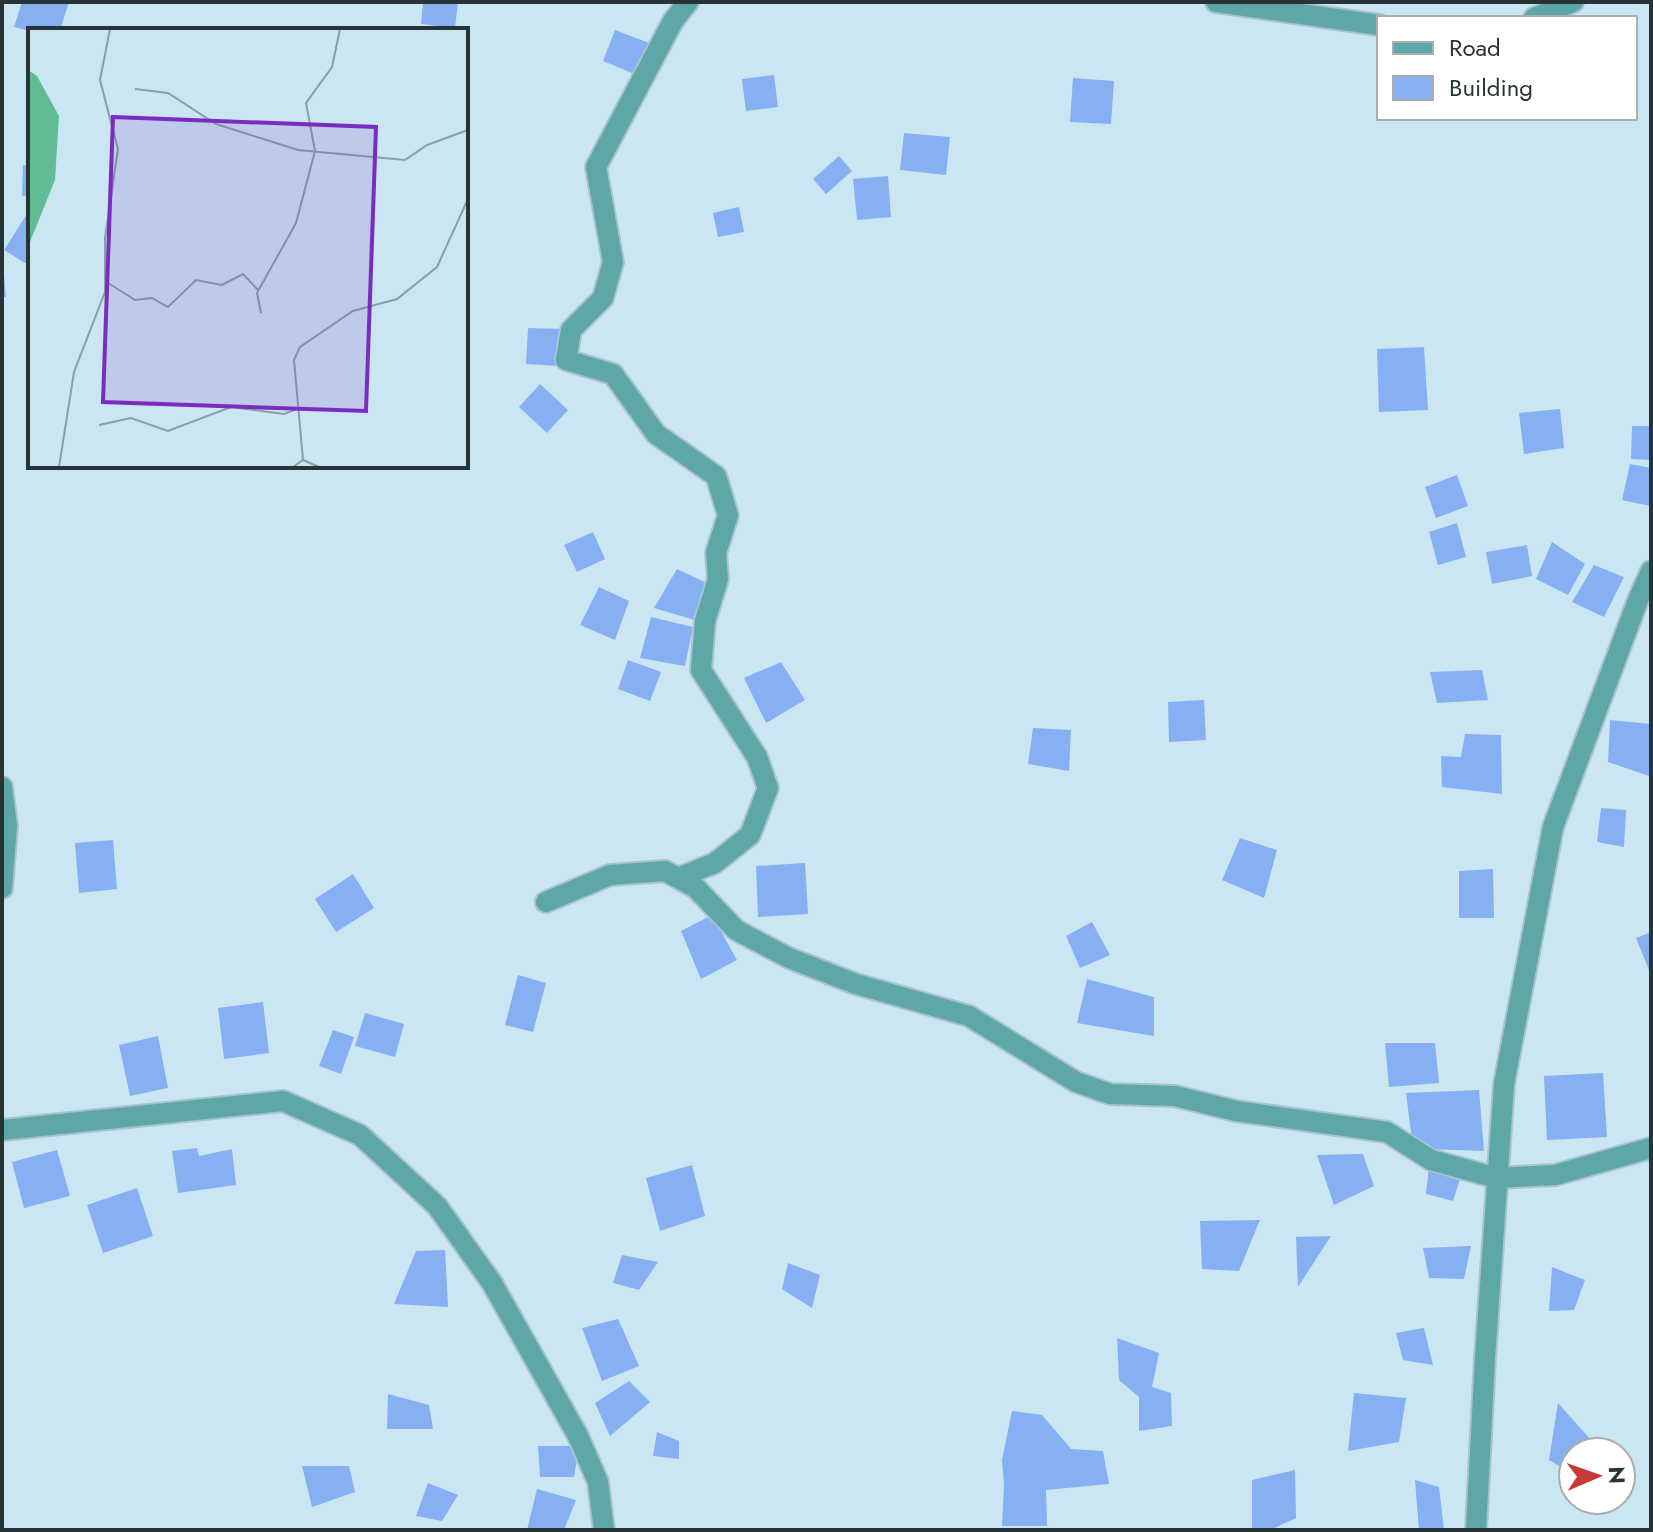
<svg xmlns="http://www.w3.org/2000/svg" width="1653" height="1532" font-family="Jost,sans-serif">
  <rect width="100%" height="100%" fill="#cae6f3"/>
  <path fill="#86b0f1" d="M22,2H69L60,30L30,31L14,27Z
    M423,2H458L455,28L421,24Z
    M615,30L649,43L637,75L603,61Z
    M774,75L778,107L746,111L742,79Z
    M1073,78L1114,81L1111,124L1070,122Z
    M904,133L950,137L946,175L900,170Z
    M839,156L852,171L826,194L813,179Z
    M23,165L30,166V196H22Z
    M888,176L891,217L857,220L853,179Z
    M739,207L744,232L718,237L713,213Z
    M30,209V266L4,250Z
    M2,275H4L6,297H2Z
    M528,328L561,329L559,366L526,364Z
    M1424,347L1428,410L1379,412L1377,349Z
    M540,384L568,410L547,433L519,407Z
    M1560,409L1564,448L1524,454L1519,413Z
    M1632,426H1651V460L1631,459Z
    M1630,464L1651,468L1650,506L1622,500Z
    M1457,475L1468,506L1436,518L1425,487Z
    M1457,523L1466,557L1438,565L1429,532Z
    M593,532L605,559L577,572L564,545Z
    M1552,542L1585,564L1568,595L1536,579Z
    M1527,545L1532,576L1492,584L1486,552Z
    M1594,565L1624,577L1604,617L1572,602Z
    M677,569L711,585L698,621L654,608Z
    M599,587L629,601L615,640L580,625Z
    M651,617L693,627L685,666L640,658Z
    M628,660L661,672L650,701L618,689Z
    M781,662L805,700L766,723L744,678Z
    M1482,670L1488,700L1437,703L1430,672Z
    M1204,700L1206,740L1169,742L1168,702Z
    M1610,720L1651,724L1649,776L1608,762Z
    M1033,728L1071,730L1069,771L1028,764Z
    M1465,734L1501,735L1502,794L1442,787L1441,756L1461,757Z
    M1601,808L1626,810L1624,847L1597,842Z
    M1240,838L1277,850L1264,898L1222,880Z
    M113,840L117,889L79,893L75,843Z
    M805,863L808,914L758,917L756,866Z
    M1493,869L1494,918H1459V871Z
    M353,874L374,908L336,932L315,899Z
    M712,915L737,960L701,979L681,931Z
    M1092,922L1110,955L1080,968L1066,936Z
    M1651,932V975L1636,938Z
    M518,975L546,983L533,1032L505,1025Z
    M1087,979L1154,997V1036L1077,1023Z
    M263,1002L269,1053L224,1059L218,1008Z
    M365,1013L404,1024L395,1057L355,1046Z
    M333,1030L354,1037L341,1074L319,1066Z
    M158,1036L168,1088L130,1096L119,1045Z
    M1385,1043H1435L1439,1083L1389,1087Z
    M1603,1073L1607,1137L1547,1140L1544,1076Z
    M1479,1090L1484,1151L1426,1149L1412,1141L1406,1093Z
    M197,1148L199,1156L232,1149L236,1185L178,1193L172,1151Z
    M57,1150L70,1196L24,1208L12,1162Z
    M1363,1154L1374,1186L1334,1205L1317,1155Z
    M692,1165L705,1216L660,1231L646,1178Z
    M1429,1166L1461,1176L1453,1201L1426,1194Z
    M137,1188L153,1236L103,1253L87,1205Z
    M1260,1220L1239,1271L1202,1269L1200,1221Z
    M1331,1236L1298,1287L1296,1237Z
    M1471,1246L1464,1279L1429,1278L1423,1248Z
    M445,1250L448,1307L394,1304L416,1251Z
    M622,1255L658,1262L639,1290L613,1283Z
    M788,1263L820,1275L812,1308L782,1289Z
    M1552,1267L1585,1280L1574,1310L1549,1311Z
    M618,1319L639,1366L602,1381L582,1328Z
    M1424,1328L1433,1365L1403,1360L1396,1333Z
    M1117,1338L1159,1353L1152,1387L1171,1393L1172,1426L1139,1431V1397L1119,1380Z
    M629,1381L650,1402L610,1436L595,1403Z
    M1354,1393L1406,1398L1399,1442L1348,1451Z
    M388,1394L429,1405L433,1429H387Z
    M1558,1403L1591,1440L1585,1452H1573V1474L1549,1460Z
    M1012,1411L1042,1415L1071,1449L1103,1451L1109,1484L1046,1490L1047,1526H1002L1004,1484L1002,1460Z
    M657,1432L679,1441V1459L653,1456Z
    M538,1446H579L574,1477H540Z
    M302,1466H349L355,1492L312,1507Z
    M1295,1470L1296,1518L1270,1530H1252V1480Z
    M1415,1480L1439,1487L1444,1530H1419Z
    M428,1483L458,1495L442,1521L416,1516Z
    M537,1489L576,1500L564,1530H527Z"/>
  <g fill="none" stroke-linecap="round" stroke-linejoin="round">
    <defs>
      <path id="minor" d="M1216,2L1379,25
        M1534,18L1573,2
        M2,787L7,826L2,888
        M678,878L715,863L750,835L768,788L757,757L701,670L705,621L718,579L716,553L728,515L716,476L656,434L613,374L566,360L571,330L603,298L613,262L596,167L673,21L688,2
        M546,902L610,875L665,871L696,888L736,930L789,958L856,984L969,1016L1076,1082L1110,1094L1175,1096L1236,1111L1387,1132L1431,1160L1497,1178L1555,1175L1651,1148
        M2,1130L283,1101L360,1135L437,1206L492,1283L578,1436L598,1482L604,1530
        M1476,1530L1485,1358L1504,1084L1553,827L1638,600L1651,571"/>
    </defs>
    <use href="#minor" stroke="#aac2cd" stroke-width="24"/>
    <use href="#minor" stroke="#5da7a7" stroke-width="20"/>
  </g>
  <g transform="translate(28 28)">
    <rect width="440" height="440" fill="#cae6f3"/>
    <path d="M0,42L9,48L31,88L27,152L0,219Z" fill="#61bc96"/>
    <path fill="none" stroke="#899ea8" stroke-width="2" d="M107,61L140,65L188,96L270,122L377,132L399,117L440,102M77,253L107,272L124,270L140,279L168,252L194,257L215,246L230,262M233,285L229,265L268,195L287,123L278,75L304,39L312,1M71,397L103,390L140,403L203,379L256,386L269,381M275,432L266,332L272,319L325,283L369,271L409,239L440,171M31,439L46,344L77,264V210L90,121L72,52L82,1M265,439L275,432L291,439"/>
    <path fill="#7b2cbf" fill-opacity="0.15" stroke="#7b2cbf" stroke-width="4" d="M85,89L348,99L338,383L75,374Z"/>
    <rect width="440" height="440" fill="none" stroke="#283337" stroke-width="4"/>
  </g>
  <rect width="1653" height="1532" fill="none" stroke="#283337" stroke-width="8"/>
  <rect x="1377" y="16" width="260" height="104" fill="#ffffff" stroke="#a9adaf" stroke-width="2"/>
  <rect x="1393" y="42" width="40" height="12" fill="#5da7a7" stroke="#a9adaf" stroke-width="2"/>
  <text x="1449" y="56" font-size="24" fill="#283337">Road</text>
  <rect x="1393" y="76" width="40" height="24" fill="#86b0f1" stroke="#a9adaf" stroke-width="2"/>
  <text x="1449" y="96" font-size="24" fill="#283337">Building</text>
  <g transform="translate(1597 1476) rotate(88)"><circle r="38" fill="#ffffff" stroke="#a9adaf" stroke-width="2"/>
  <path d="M0-6L14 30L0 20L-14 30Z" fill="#c83a37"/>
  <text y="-12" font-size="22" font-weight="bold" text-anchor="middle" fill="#283337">N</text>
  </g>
</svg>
